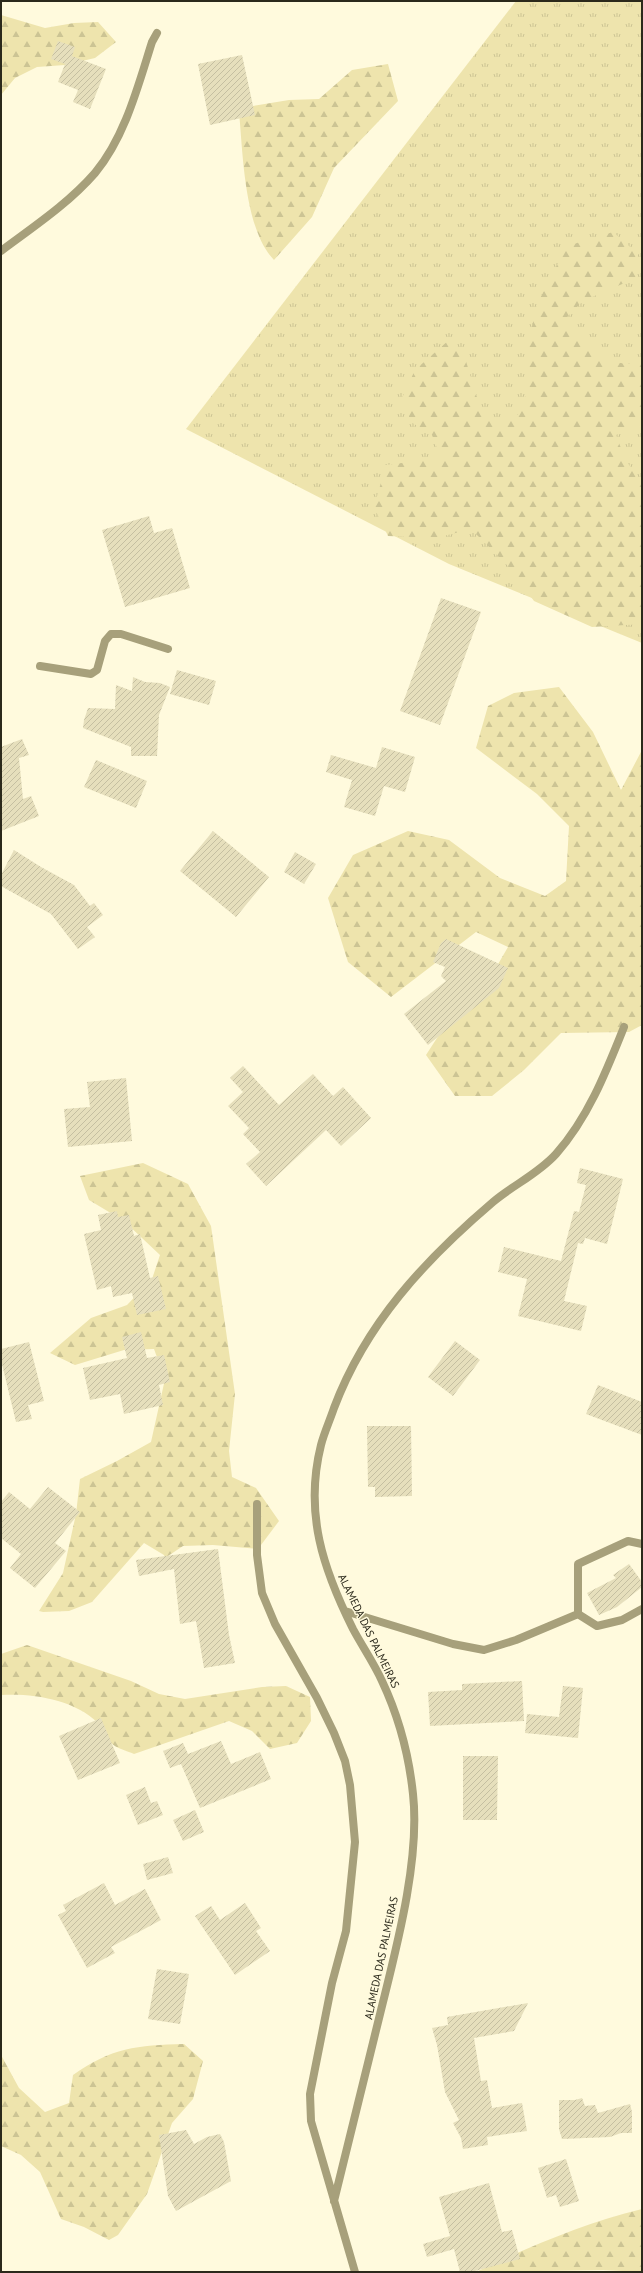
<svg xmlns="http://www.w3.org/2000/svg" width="643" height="2273" font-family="'PT Sans',sans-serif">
  <defs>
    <pattern id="grass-tufts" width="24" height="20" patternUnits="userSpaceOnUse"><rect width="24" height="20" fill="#eee4ad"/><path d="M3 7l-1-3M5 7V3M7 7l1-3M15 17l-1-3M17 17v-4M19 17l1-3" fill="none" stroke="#ccc494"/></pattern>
    <pattern id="forest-firs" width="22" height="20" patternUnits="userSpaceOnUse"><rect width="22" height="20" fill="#eee4ad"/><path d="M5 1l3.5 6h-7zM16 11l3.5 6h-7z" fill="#ccc494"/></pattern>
    <pattern id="building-hatch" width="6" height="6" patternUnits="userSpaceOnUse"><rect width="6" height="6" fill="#e6dfbc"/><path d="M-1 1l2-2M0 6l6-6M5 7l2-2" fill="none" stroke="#c5bfa1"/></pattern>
  </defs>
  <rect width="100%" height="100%" fill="#fffadd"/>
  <path fill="url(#grass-tufts)" d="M516,1H642V643L449,564L186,429Z"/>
  <path fill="url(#forest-firs)" d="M1,15L45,28L74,23L98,22L116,42L95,58L65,65L37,67L15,78L1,95Z
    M388,64L398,101L334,168L312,217L274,260C244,229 243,153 239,112L240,108L289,100L319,99L352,70Z
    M613,232L638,254L636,278L583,301L566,318C585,346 604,370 642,362V422L616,435L625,459L642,484V624L592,627L534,601L508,566L471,529L436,538L388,536L374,507L386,465L441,458L432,435L411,422L402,398L415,370L449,340L465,358L479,404L493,426L517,417L528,389V345L537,304L567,246Z
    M559,687L593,732L621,790L642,750V1025L629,1032L561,1033L524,1070L492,1096H455L426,1055L446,1024L490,978L508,947L476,932L391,997L348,962L328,898L353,855L408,831L449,840L500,878L545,896L566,881L569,826L537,794L476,748L488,706L514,693Z
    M143,1163L188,1184L211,1226L235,1394L229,1451L232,1477L256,1488L279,1521L258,1549L213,1545L183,1546L165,1558L164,1555L144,1543L92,1602L69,1611L43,1612L39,1611L63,1573L76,1514L80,1479L117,1461L151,1442L165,1379L154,1349L124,1350L75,1365L50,1353L91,1318L127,1305L152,1279L160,1255L124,1221L89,1200L80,1176Z
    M27,1645L131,1681L159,1694L185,1699L262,1687L286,1686L310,1697L311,1721L297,1743L270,1749L252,1731L229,1721L134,1754C127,1751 116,1748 111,1743C106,1738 103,1728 98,1723C74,1699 32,1693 1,1695V1654Z
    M184,2044L203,2061L193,2099L172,2123L147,2194L118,2235L109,2240L84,2227L61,2219L40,2172L21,2155L1,2146V2055L19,2088L45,2112L69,2103L73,2075C111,2048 137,2045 184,2044Z
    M642,2209V2272L603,2270L476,2272C529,2247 584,2223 642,2209Z"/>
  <path fill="url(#building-hatch)" d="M58,41L75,47L72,56L106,69L90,109L73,102L78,90L58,82L65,64L51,59Z
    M242,55L255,115L210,125L198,64Z
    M149,516L154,533L172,528L190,588L125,607L102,530Z
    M441,598L481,612L440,725L400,711Z
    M177,670L216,681L209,705L170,694Z
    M133,677L145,682L160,683L170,687L159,715L157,756H131V747L83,728L84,720L88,708L115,709L116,685L132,691Z
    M22,739L29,755L19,758L23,799L31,796L39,816L1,831V747Z
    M382,747L415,757L405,792L384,786L375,816L344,807L352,780L326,772L331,755L376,768Z
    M96,760L147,781L136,808L84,787Z
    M213,831L269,877L236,917L180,871Z
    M14,850L41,867L74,885L90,906L94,903L103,915L87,927L95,937L78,949L51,914L1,886V875Z
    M295,852L316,864L304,884L284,872Z
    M446,939L508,968L499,988L428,1045L404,1014L446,981L441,976L445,967L433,962L441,943Z
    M243,1066L279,1105L313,1074L333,1096L343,1087L371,1118L341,1146L326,1130L266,1186L246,1164L260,1152L243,1134L249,1128L228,1106L243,1092L230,1078Z
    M126,1078L132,1141L68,1147L64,1109L90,1107L87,1082Z
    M580,1168L623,1179L607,1244L585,1238L583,1244L578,1243L564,1301L587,1306L581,1331L518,1316L527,1279L498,1272L504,1247L561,1261L574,1211L579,1212L586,1185L577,1183Z
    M117,1211L118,1217L129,1215L134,1236L140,1234L150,1278L158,1276L166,1309L137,1315L132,1293L113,1297L111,1286L97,1290L84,1234L101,1230L98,1215Z
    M141,1332L147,1358L164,1355L170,1382L159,1385L163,1405L124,1414L120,1394L90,1400L83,1368L127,1358L122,1337Z
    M455,1341L480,1360L453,1396L428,1377Z
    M29,1342L44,1401L28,1405L32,1419L16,1422L1,1360V1349Z
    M598,1385L642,1402V1435L586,1414Z
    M367,1426H411L412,1496L375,1497V1487H368Z
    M48,1487L80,1512L55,1543L66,1551L35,1588L10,1568L21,1554L1,1538V1502L9,1492L30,1509Z
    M218,1549L229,1635L235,1663L204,1668L196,1621L180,1624L174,1569L139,1576L136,1560Z
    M629,1564L642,1582V1587L617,1607L599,1615L587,1593L616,1578L613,1575Z
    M522,1681L524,1721L430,1726L428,1692L462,1690V1684Z
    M563,1686L583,1688L578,1738L525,1733L527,1714L559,1717Z
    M101,1718L120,1763L78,1780L59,1736Z
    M221,1741L231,1764L260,1752L271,1779L200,1808L181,1764L170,1768L163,1751L183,1743L188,1754Z
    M463,1756H498L497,1820H463Z
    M145,1787L151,1803L157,1801L163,1815L138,1825L126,1795Z
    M195,1810L204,1832L183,1841L173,1820Z
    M168,1857L173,1873L147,1880L143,1864Z
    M104,1883L115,1905L145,1889L161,1920L111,1947L115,1953L87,1968L58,1915L66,1911L63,1905Z
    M245,1903L261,1928L256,1931L270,1951L235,1975L195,1916L211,1906L220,1920Z
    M157,1969L189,1974L180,2024L148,2019Z
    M528,2003L514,2031L474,2038L481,2081L487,2080L492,2108L522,2103L527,2131L487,2137L488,2145L463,2149L461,2138L453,2123L459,2120L445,2092L437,2045L432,2028L448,2025L447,2017Z
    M582,2098L585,2106L595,2105L598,2113L630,2104L632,2112V2133H621L610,2137L562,2139L559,2129V2100H575Z
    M186,2130L194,2144L207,2137L220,2134L224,2142L231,2181L176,2211L168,2196L159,2135Z
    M566,2159L579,2201L560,2207L556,2195L547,2198L538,2168Z
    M489,2183L502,2232L512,2230L520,2259L471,2272H460L454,2249L427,2257L423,2244L450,2236L439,2197Z"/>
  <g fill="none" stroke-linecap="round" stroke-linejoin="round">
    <path stroke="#a7a07b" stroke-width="8" d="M1,251C33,227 68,204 95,173C125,137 138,86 152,42L157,33
      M40,666L91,674L97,670L105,641L111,634H121L168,649
      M257,1504V1555L262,1593L275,1624L317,1698L334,1733L345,1761L350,1785L355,1842L346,1931L332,1983L310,2094L311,2121L355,2272
      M642,1544L628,1541L578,1564V1614L597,1626L622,1620L642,1609
      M345,1611L453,1644L484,1650L516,1640L578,1614
      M334,2201C350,2134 367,2068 383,2002C398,1942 420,1857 413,1794C409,1756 398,1715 382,1681C374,1663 362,1646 353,1629C323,1569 304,1513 321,1445C324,1433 330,1420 334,1408C366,1323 425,1260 493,1202C513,1185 538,1174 556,1154C588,1118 606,1072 624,1027"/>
  </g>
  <g text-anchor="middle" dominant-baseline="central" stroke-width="3" stroke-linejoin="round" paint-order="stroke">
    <g font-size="11" fill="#2b291b" stroke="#fffadd">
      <text transform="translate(369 1631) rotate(64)">ALAMEDA DAS PALMEIRAS</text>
      <text transform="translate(381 1958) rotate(-78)">ALAMEDA DAS PALMEIRAS</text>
    </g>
  </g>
  <rect width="643" height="2273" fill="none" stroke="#2b291b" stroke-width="4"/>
</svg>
